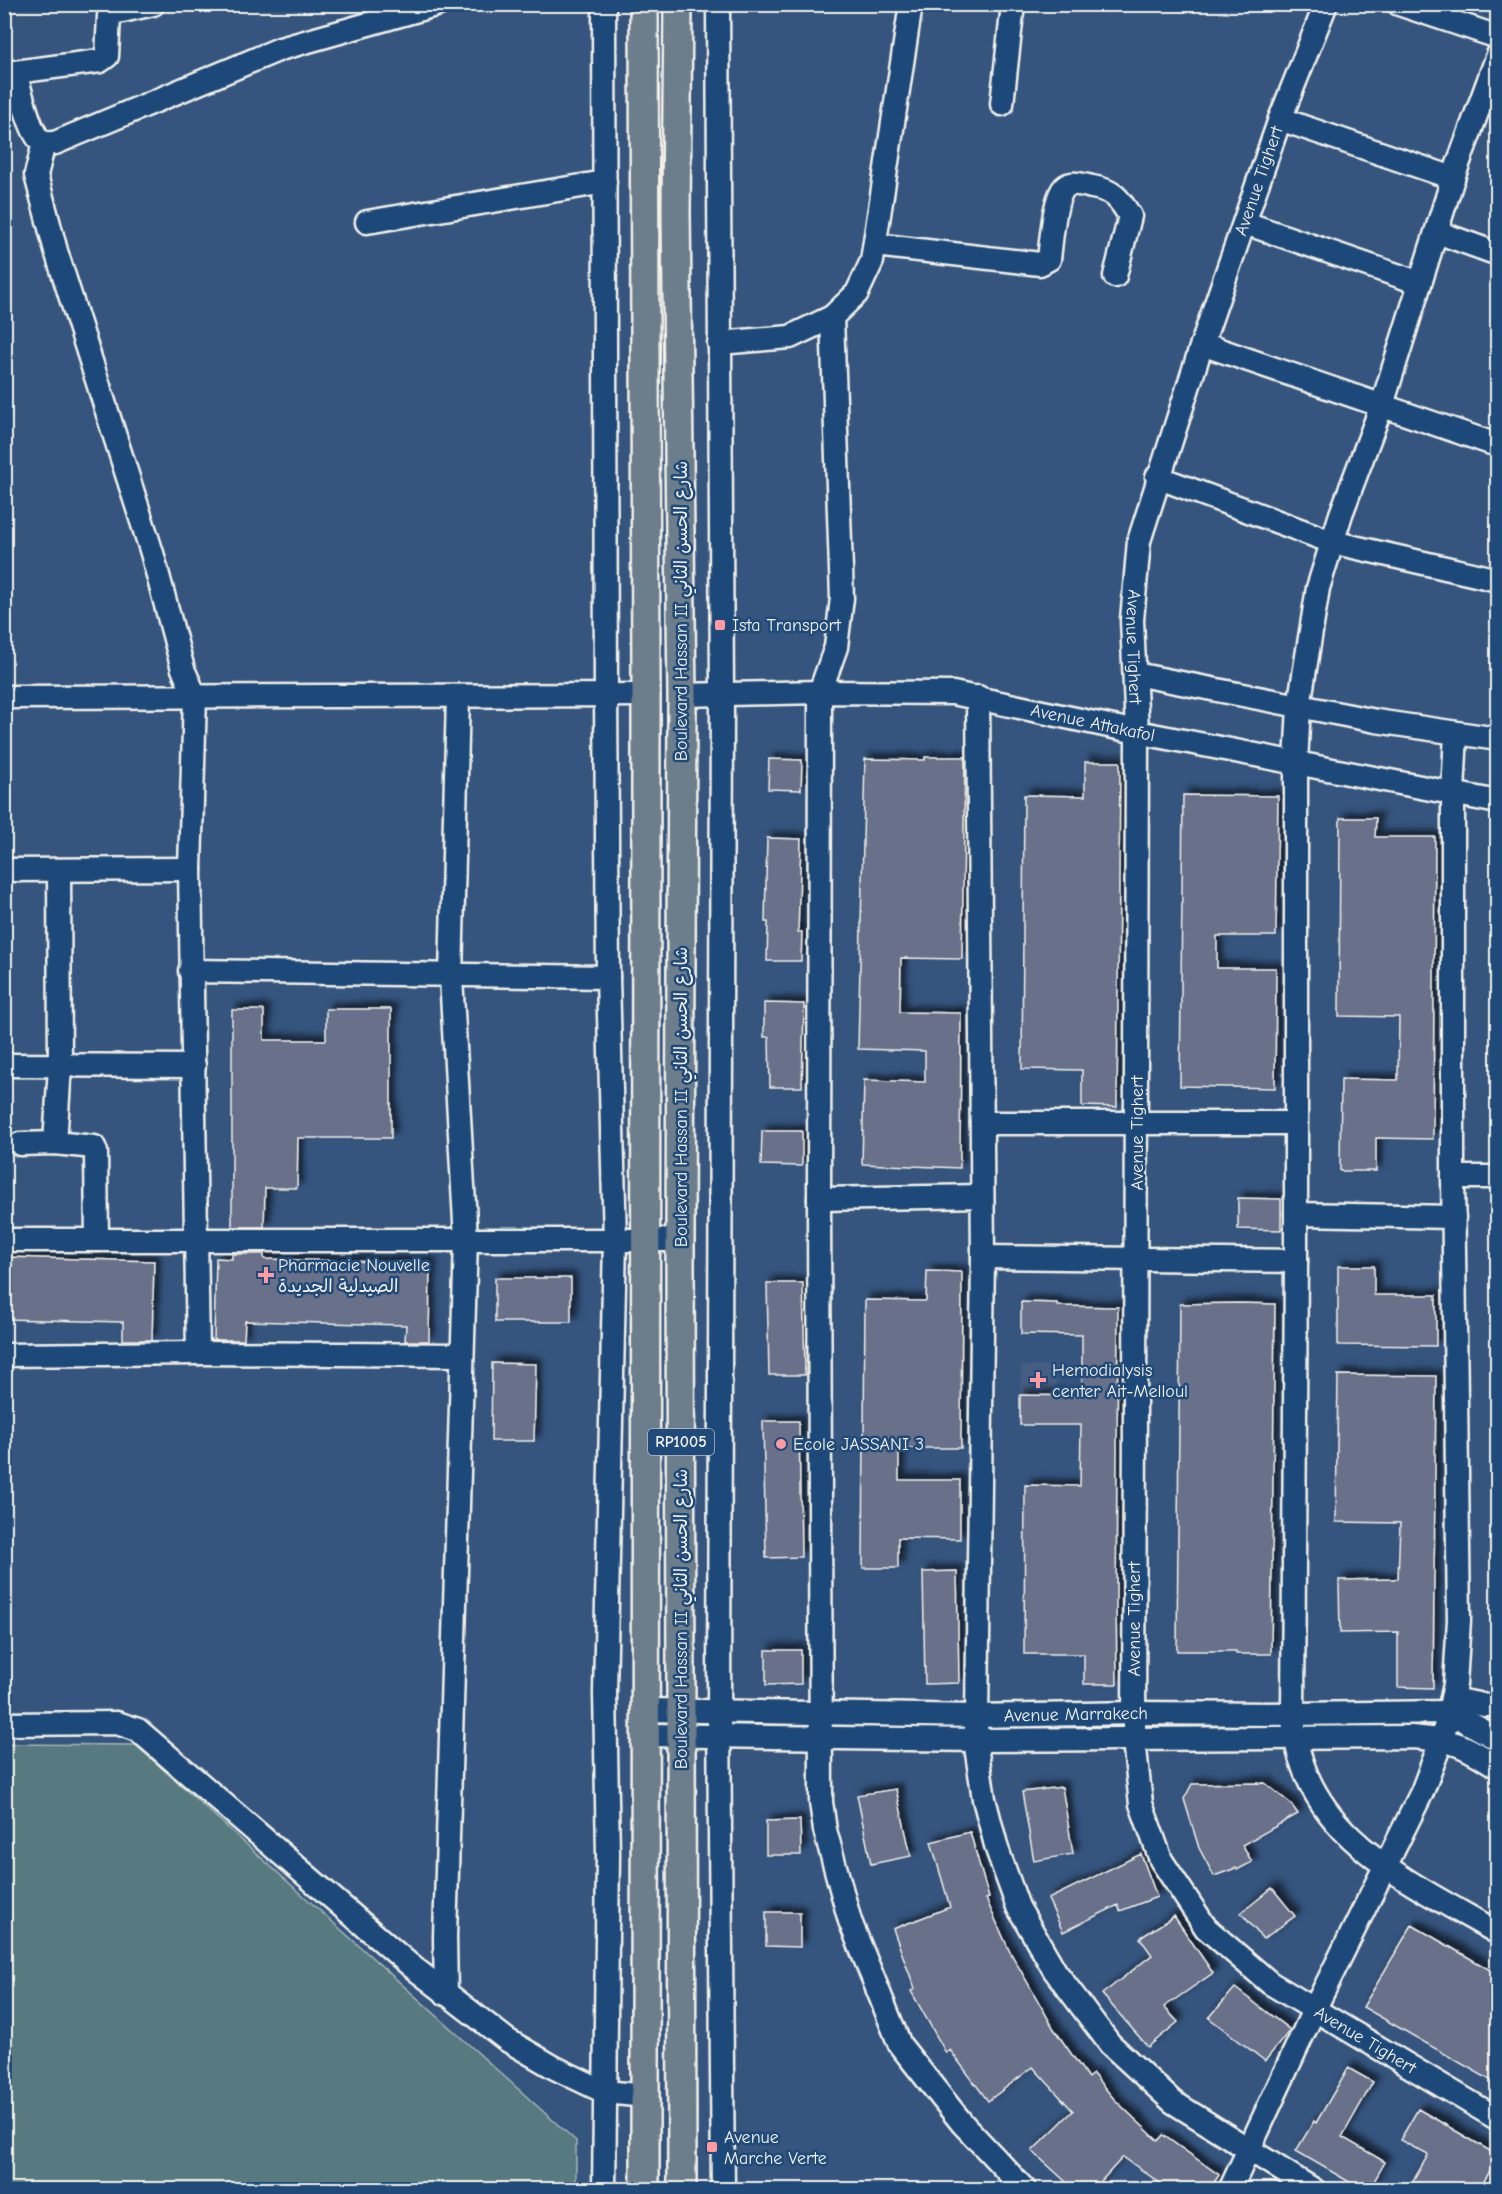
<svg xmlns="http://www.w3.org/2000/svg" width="1502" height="2194" font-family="'Comic Neue','Playpen Sans Arabic',sans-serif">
  <defs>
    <filter id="shadow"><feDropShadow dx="5.5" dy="-5.5" stdDeviation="3" flood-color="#0009"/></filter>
  </defs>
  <rect width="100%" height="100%" fill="#35557f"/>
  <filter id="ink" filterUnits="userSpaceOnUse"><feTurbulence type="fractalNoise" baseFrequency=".0167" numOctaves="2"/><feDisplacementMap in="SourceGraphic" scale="12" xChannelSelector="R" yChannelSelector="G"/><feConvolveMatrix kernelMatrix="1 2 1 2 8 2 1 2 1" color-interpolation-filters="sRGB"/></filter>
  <g filter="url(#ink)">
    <path fill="#445d82" d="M1021,1366H1056V1395H1020Z"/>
    <path fill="#577a7f" stroke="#a6b6b4" stroke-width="1.5" d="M5,1744L136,1745L576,2141V2189H5Z"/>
    <path fill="#676f8a" stroke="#f4f1e8" stroke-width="1.5" filter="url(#shadow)" d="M925,757H965L962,959L901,958L900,1012L961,1013L960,1168L862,1164L864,1080L925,1082V1051L858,1049L865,759L925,760Z
      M769,759L802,760L801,790L768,789Z
      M1085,762H1120L1117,1107L1082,1106V1070L1022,1069L1024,795L1085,796Z
      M1183,795L1278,796L1276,936H1217V968H1276L1275,1088L1180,1086Z
      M1340,818H1376L1375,837H1435L1433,1139L1376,1138V1171H1340L1341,1079L1398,1080L1399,1017L1339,1016Z
      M767,838L801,839L798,932H802L801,961H767L768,922H765Z
      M764,1003L804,1004L802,1087H770L769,1037H764Z
      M326,1009H391V1138H298L297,1188H265L264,1227H232V1010H264V1040H326Z
      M762,1131H802V1166L761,1165Z
      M1238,1198L1281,1199V1230L1238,1229Z
      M232,1254H264V1259L430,1263L429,1341H405L406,1325L245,1321L244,1340H214L216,1258L232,1259Z
      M4,1257L154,1261L152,1340H123V1322L4,1319Z
      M1338,1266H1374V1295H1436V1346L1338,1345Z
      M927,1271L962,1272L961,1448H899V1480H960V1539L898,1538V1568H863L865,1300L926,1301Z
      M495,1278H571V1322H495Z
      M767,1283H803L805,1375H769Z
      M1021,1302L1057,1303V1306L1118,1307L1116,1604L1117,1684H1084V1654H1024L1025,1485L1080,1486L1081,1425H1020V1395L1082,1396V1335L1021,1334Z
      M1240,1303L1275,1304L1271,1654H1236V1651H1177L1180,1304Z
      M492,1363L536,1364L534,1441H491Z
      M1338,1375L1436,1376L1433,1688L1398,1687V1632L1340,1633L1339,1580L1398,1579L1400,1523L1336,1522Z
      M763,1421H799L801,1557L766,1558Z
      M957,1571L959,1683L925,1684L923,1572Z
      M766,1650H801V1684L766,1685Z
      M1265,1783L1291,1804L1298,1814L1242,1845L1252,1862L1237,1870L1236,1868L1214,1876L1199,1848L1184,1799L1192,1784Z
      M1062,1787L1073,1854L1034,1861L1022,1792Z
      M896,1789L911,1856L871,1864L857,1795Z
      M800,1820L801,1855H766V1821Z
      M970,1832L989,1898L986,1899L1009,1950L1054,2029L1088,2078L1093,2074L1114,2099L1158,2141L1163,2135L1219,2175L1209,2190H1170L1123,2157L1093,2190H1075L1032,2151L1073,2111L1033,2067L988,2101L950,2050L946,2053L911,1991L915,1989L893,1929L950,1907L931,1842Z
      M1141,1854L1157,1897L1120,1911L1118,1905L1063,1932L1048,1899Z
      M1272,1888L1295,1916L1263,1939L1241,1913Z
      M766,1912H800V1947L766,1946Z
      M1174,1916L1213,1973L1164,2007L1178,2022L1148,2047L1102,1994L1152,1955L1140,1938Z
      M1412,1925L1497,1974V2084L1363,2007Z
      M1235,1988L1290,2030L1265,2061L1209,2018Z
      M1348,2068L1373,2082L1342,2137L1385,2162L1369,2190H1363L1296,2151L1314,2121L1316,2123Z
      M1418,2109L1497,2155V2159L1479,2190H1408L1428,2155L1400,2140Z"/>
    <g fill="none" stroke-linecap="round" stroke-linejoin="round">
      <defs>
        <g id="minor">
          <path d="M718,4L722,696L719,1712L723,2190"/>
          <path id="s1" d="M1326,4L1280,119L1202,344L1139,541L1132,620L1137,732L1134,1740L1141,1804L1161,1860L1206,1928L1270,1983L1498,2119"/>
          <path d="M1399,4L1498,37"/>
          <path d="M1498,55L1453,178L1382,405L1341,514L1318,588L1299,706L1296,763V1261L1293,1714C1298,1834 1408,1881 1498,1933"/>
          <path d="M15,72C19,86 31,135 41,141C45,144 50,143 55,143L280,49L439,4"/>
          <path d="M4,79L15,72L100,61L107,56L109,16L113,13L153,4"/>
          <path d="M1002,104L1013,4"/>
          <path d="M1280,119L1453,178"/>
          <path d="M44,143L36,175L56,251L152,553L183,669L195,696L190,869L198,1353"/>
          <path d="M367,222L605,182"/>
          <path d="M1245,223L1420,283"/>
          <path d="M1437,232L1498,254"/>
          <path d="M875,245L1040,264L1049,259C1051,244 1054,197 1065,187C1072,181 1084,185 1092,187C1113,190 1119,198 1130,216L1115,276"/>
          <path d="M832,317L842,598L836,647L820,692L819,1199L821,1802L825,1830L850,1921L900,2045L962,2123L1025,2190"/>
          <path d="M719,343L790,337L832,317L857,293L872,261L911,4"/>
          <path d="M1202,344L1491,443L1498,442"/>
          <path d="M1157,477L1332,542L1498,580"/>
          <path d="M1135,674L1376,721L1498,739"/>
          <path id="s2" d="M682,695L820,692L953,693L1137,732L1498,802"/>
          <path d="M4,697L646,695"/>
          <path d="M978,697L983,1257L977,1716L975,1740L984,1799L997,1849L1018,1907L1055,1971L1110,2044L1173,2102L1314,2190"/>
          <path d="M4,870L190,869"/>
          <path d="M190,971L608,977"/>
          <path d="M4,1065L194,1066"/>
          <path d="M982,1123H1295"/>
          <path d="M55,1143L60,1067L59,870"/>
          <path d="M20,1144L55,1143L94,1147L96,1152L97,1240"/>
          <path d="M1453,1177H1498"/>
          <path d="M819,1199L982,1196"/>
          <path d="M1296,1214L1454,1217"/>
          <path d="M4,1240H680"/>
          <path d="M983,1257L1296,1261"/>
          <path d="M4,1355L198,1353L461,1355"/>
          <path d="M1452,1699L1484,1705H1498"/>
          <path id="s3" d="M647,1710L977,1716L1133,1713L1293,1714L1449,1712L1498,1739"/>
          <path d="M4,1724L117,1723L138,1730L410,1965L507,2040L555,2068L605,2092L646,2096"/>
          <path d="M647,1735L975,1740L1411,1737C1453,1740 1463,1744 1498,1767"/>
          <path d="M446,1994L445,1937L466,1239L451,977L458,696"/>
          <path d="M604,2190L608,1854L605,1693L615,1240L608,977L606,696L604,4"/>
          <path d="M1230,2190L1314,2010L1422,1792L1442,1739L1449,1712L1455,1684L1459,1620L1453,1177V793L1456,733"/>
        </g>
        <path id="major" d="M644,4L646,695L645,2190
          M678,4L676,212L682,695L680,1240L682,2190"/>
      </defs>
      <use href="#minor" stroke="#f4f1e8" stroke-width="27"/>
      <use href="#major" stroke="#f4f1e8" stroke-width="32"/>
      <use href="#minor" stroke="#1f4a7a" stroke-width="22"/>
      <use href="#major" stroke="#6c7d8c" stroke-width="27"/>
    </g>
  </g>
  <g fill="#ff9aa2" stroke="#1f4a7a" stroke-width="2">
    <rect x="714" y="619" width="12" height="12" rx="3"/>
    <path d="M263 1266h6v6h6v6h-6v6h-6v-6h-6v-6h6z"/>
    <path d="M1035 1371h6v6h6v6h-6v6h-6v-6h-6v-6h6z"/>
    <circle cx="781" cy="1444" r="6"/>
    <rect x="706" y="2141" width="12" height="12" rx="3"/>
  </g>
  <g text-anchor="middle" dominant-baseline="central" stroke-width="5" stroke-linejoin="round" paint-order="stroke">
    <rect fill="#1f4a7a" stroke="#b4bfc7" stroke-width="1.5" x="648" y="1429" width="66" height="26" rx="4.5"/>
    <g font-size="16" font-weight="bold" fill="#f4f1e8">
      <text x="681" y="1442">RP1005</text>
    </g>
    <g font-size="18" fill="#f4f1e8" stroke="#1f4a7a">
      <text transform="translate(1259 181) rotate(-71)">Avenue Tighert</text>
      <text transform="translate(681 611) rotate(-90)">Boulevard Hassan II شارع الحسن الثاني</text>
      <text stroke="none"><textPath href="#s1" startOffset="675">Avenue Tighert</textPath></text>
      <text stroke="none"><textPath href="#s2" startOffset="414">Avenue Attakafol</textPath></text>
      <text transform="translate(681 1097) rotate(-90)">Boulevard Hassan II شارع الحسن الثاني</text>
      <text transform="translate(1137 1133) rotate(-90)">Avenue Tighert</text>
      <text transform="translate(681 1619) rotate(-90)">Boulevard Hassan II شارع الحسن الثاني</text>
      <text transform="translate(1134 1619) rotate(-90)">Avenue Tighert</text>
      <text stroke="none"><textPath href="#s3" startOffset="429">Avenue Marrakech</textPath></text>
      <text stroke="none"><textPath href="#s1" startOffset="2169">Avenue Tighert</textPath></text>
    </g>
    <g font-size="18" fill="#f4f1e8" stroke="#1f4a7a" text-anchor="start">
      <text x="732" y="625">Ista Transport</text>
      <text x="278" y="1265">Pharmacie Nouvelle<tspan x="278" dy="21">الصيدلية الجديدة</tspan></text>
      <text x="1052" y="1370">Hemodialysis<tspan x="1052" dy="21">center Ait-Melloul</tspan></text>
      <text x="793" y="1444">Ecole JASSANI 3</text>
      <text x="724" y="2137">Avenue<tspan x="724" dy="21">Marche Verte</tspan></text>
    </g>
  </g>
  <rect width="1502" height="2194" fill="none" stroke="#1f4a7a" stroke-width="24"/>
  <rect x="12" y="12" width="1478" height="2170" fill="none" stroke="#f4f1e8" stroke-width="2" filter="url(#ink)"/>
</svg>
